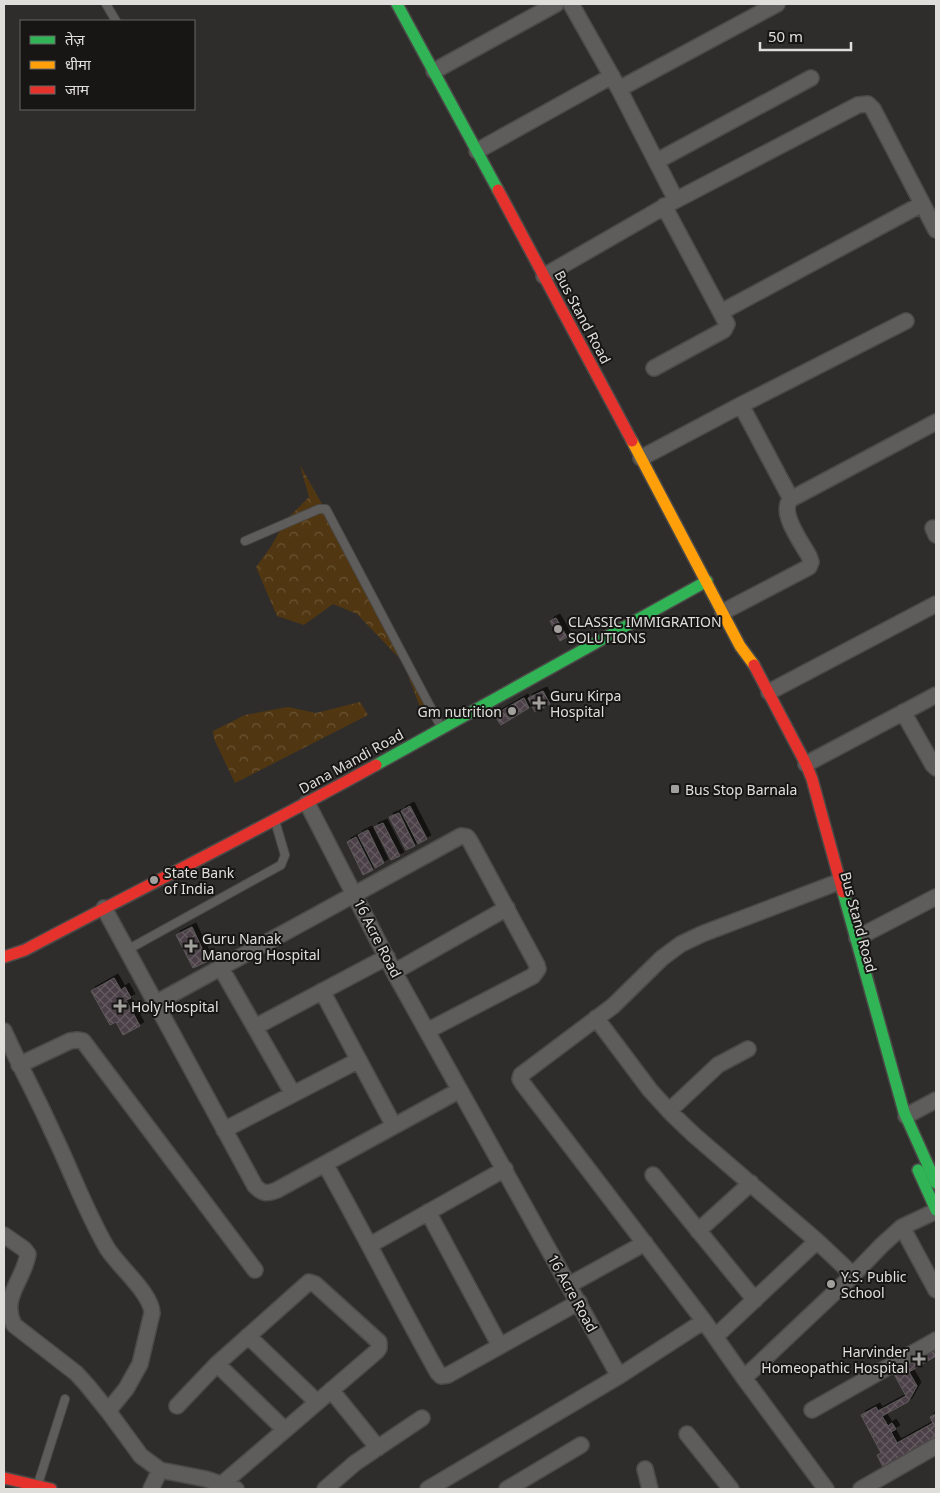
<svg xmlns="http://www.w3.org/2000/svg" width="940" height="1493" font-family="'Noto Sans','Noto Sans Devanagari',sans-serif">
  <defs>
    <pattern id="forest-crowns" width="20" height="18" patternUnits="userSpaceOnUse" patternTransform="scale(1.25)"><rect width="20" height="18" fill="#513711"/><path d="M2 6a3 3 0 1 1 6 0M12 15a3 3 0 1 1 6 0" fill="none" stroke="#6a5433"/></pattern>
    <pattern id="building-cross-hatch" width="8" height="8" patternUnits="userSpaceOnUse" patternTransform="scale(1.25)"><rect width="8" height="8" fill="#4b4047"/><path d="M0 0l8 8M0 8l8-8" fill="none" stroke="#655b61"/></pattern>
    <filter id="shadow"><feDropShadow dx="4" dy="-4" stdDeviation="0" flood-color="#0009"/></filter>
  </defs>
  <rect width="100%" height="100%" fill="#2f2d2b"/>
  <path fill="url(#forest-crowns)" d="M300,465L387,619L433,708L423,715L403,662L357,614L333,604L304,625L277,616L256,567L270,548L286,520L309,497Z
    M360,702L368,715L235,783L214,739L213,731L245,715L288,707L316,713Z"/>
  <path fill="url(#building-cross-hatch)" stroke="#5b5959" filter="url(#shadow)" d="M556,618L567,637L560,641L550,621Z
    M543,691L550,704L535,712L528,698Z
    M524,698L529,708L501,725L494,715Z
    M410,806L427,839L418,844L401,811Z
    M399,813L415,846L406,850L389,817Z
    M383,823L400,856L391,860L374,827Z
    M368,830L384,863L375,868L358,835Z
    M356,837L373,870L363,875L347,842Z
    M192,927L208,961L193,968L176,935Z
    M114,978L121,990L125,987L131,998L126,1000L140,1026L123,1035L116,1022L110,1025L91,991Z
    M936,1339V1356L909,1372L917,1386L908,1402L882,1416L888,1426L892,1423L896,1429L891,1432L897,1443L933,1423L930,1417L936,1414V1440L884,1469L877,1455L881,1453L861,1415L876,1407L878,1411L906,1396L889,1365Z"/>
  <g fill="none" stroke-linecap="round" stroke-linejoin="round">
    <defs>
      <path id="lane" d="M106,4L116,21
        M245,541L319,509H326L441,727
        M127,950L281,865L285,855L275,821
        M38,1484L65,1399"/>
      <path id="street" d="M571,4L619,89L676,200
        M434,71L556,4
        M619,89L777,4
        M477,151L612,76
        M657,161L811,78
        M544,276L676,200L858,105L868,104L873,109L936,230
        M721,312L922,204
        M654,368L724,330L727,324L664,206
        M741,405L791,499
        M641,458L741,405L906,321
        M933,528L936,535
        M723,612L809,567L811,562L809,556C802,543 778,512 791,499L936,422
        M769,692L936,604
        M903,712L933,765L936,768
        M806,764L936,695
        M307,803L394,972L619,1376L704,1321L744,1378L853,1275L882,1245L902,1227L936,1290
        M104,908L255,1186C263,1194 267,1194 277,1190L460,1090
        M857,938L936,897
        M221,968L293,1094
        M394,972L507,908
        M322,991L394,1126
        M156,1003L461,836L467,837L470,841L537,965L538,969L533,976L427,1031
        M596,1018L650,1090L671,1113L694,1135L817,1241L853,1275
        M255,1027L387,957
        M4,1031C19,1065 37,1097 52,1131C71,1170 85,1210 107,1248C118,1266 152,1294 152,1313L140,1364L126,1389L108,1411L141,1456L160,1470
        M19,1065L70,1041L77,1040L83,1041L255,1270
        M669,1111L718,1065L748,1049
        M906,1116L936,1100
        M224,1130L359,1060
        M325,1164C364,1233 399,1304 438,1373L441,1376L448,1375L579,1302
        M653,1175L755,1300
        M428,1212L500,1346
        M902,1227L936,1211
        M698,1231L751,1183
        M4,1235L24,1249L28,1254C24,1280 0,1298 14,1325L76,1373L87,1385L108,1411
        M370,1245L505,1169
        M569,1285L645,1243
        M704,1321L523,1084L520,1079L521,1075L613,1006L662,958L681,944L702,934L841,881
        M248,1336L317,1402
        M716,1336L817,1241
        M217,1364L285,1430
        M744,1378L826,1489
        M331,1390L378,1448
        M177,1406L217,1364L309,1282L315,1284L379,1342V1348L377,1351L222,1484
        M812,1410L936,1340
        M687,1434L731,1489
        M645,1469L650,1489
        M151,1489L160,1470L206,1479L236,1489
        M325,1489L355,1463L422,1418
        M428,1489L619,1376
        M507,1489L581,1445
        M861,1489L936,1446"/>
      <path id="fast" d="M397,4L498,190
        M376,765L707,581
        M843,892L904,1112L936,1183
        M918,1170L936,1210"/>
      <path id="slow" d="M632,441L740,646L754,665"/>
      <path id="jam" d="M498,190L632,441
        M754,665L806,764L812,779L843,892
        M4,957L25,950C142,888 261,829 376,765
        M4,1478L51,1489"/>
    </defs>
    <use href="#lane" stroke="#4b4a48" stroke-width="10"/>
    <use href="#street" stroke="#4b4a48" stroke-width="18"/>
    <use href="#fast" stroke="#4b4a48" stroke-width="14"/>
    <use href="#slow" stroke="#4b4a48" stroke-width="14"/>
    <use href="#jam" stroke="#4b4a48" stroke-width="14"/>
    <use href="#lane" stroke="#5e5d5b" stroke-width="8"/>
    <use href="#street" stroke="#5e5d5b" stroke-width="15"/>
    <use href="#fast" stroke="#30b455" stroke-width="11"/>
    <use href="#slow" stroke="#ff9f0a" stroke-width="11"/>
    <use href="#jam" stroke="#e5322d" stroke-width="11"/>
  </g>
  <g fill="#a2a09d" stroke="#171614" stroke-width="2">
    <circle cx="558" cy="629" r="5"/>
    <path d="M536.5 695.5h5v5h5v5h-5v5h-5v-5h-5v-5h5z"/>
    <circle cx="512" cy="711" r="5"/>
    <rect x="670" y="784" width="10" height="10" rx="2.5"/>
    <circle cx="154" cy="880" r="5"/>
    <path d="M188.5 938.5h5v5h5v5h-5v5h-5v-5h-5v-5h5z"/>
    <path d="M117.5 998.5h5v5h5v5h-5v5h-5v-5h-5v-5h5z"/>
    <circle cx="831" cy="1284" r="5"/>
    <path d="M916.5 1351.5h5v5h5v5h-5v5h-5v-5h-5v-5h5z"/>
  </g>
  <g text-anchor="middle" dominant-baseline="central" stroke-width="4" stroke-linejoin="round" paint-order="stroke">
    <g font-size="14" fill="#e0dedb" stroke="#171614">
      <text transform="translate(583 317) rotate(62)">Bus Stand Road</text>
      <text transform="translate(351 761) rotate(-29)">Dana Mandi Road</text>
      <text transform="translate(859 922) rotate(75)">Bus Stand Road</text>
      <text transform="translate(378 938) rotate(63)">16 Acre Road</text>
      <text transform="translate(573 1293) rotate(61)">16 Acre Road</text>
    </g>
    <g font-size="14" fill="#e0dedb" stroke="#171614" text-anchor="start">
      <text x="568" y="621">CLASSIC IMMIGRATION<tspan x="568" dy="16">SOLUTIONS</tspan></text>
      <text x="550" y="695">Guru Kirpa<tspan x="550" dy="16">Hospital</tspan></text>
      <text x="502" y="711" text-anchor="end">Gm nutrition</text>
      <text x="685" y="789">Bus Stop Barnala</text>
      <text x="164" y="872">State Bank<tspan x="164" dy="16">of India</tspan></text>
      <text x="202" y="938">Guru Nanak<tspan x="202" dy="16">Manorog Hospital</tspan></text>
      <text x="131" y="1006">Holy Hospital</text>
      <text x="841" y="1276">Y.S. Public<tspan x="841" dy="16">School</tspan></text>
      <text x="908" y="1351" text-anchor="end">Harvinder<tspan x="908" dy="16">Homeopathic Hospital</tspan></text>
    </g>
  </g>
  <rect width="940" height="1493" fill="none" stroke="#e0dedb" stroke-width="10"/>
  <rect x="20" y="20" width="175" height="90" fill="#171614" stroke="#676664"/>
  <rect x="30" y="36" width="25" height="8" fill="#30b455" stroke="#676664"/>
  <text x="65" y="45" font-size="15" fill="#e0dedb">तेज़</text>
  <rect x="30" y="61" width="25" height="8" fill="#ff9f0a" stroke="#676664"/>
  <text x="65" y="70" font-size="15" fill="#e0dedb">धीमा</text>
  <rect x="30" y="86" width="25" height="8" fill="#e5322d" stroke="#676664"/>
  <text x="65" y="95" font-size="15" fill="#e0dedb">जाम</text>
  <path d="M760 42v8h91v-8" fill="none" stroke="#e0dedb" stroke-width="2.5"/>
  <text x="768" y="42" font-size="15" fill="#e0dedb" stroke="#171614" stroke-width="4" paint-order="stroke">50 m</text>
</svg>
